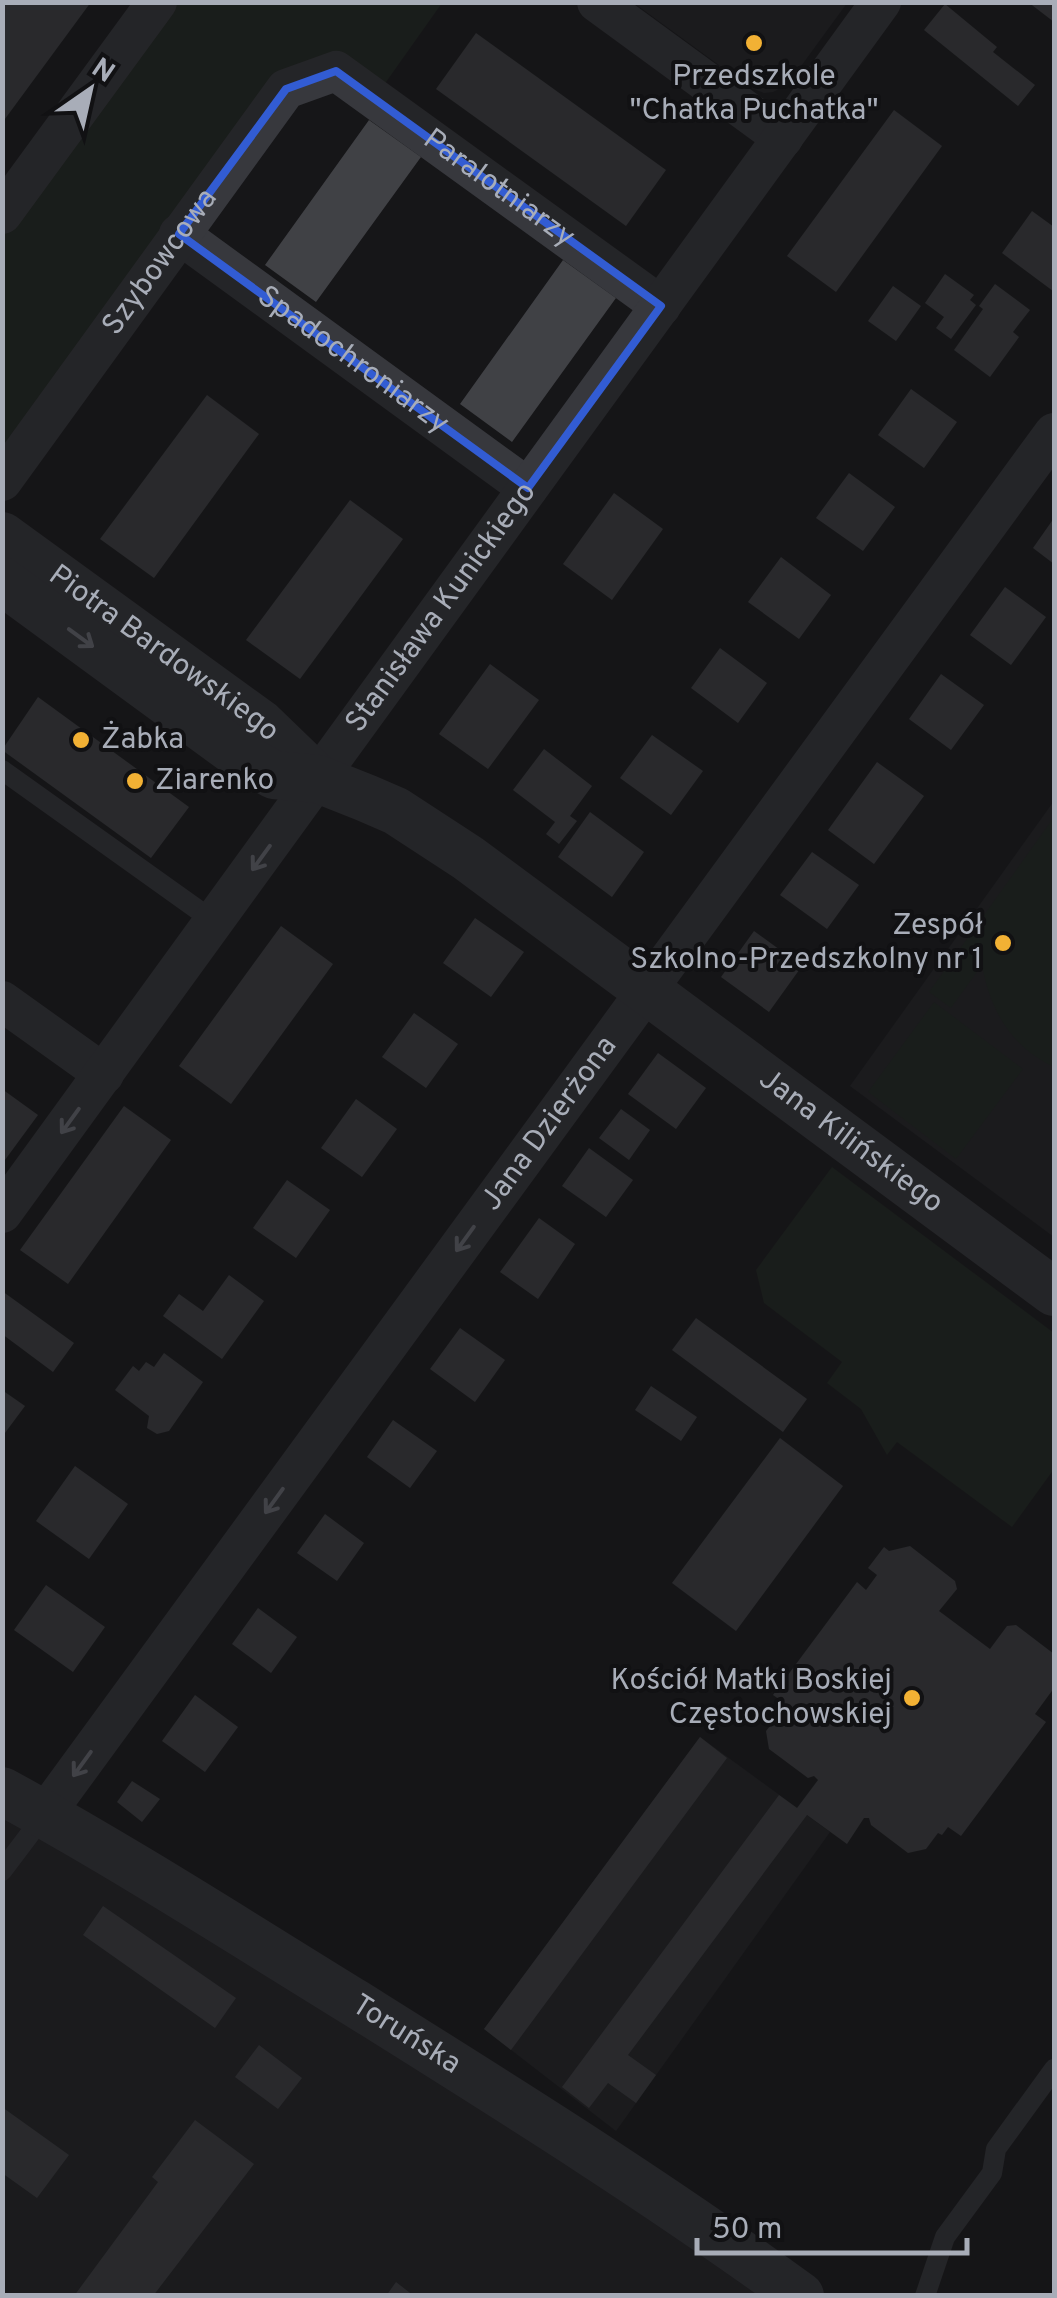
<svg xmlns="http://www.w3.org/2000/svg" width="1057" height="2298" font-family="Overpass,sans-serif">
  <rect width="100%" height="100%" fill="#161618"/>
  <path fill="#222225" d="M634,3H847L788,84L773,92L764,93L749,87Z
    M1054,801V1237L850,1086Z
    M700,1737L830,1832L616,2131L484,2029Z
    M2,1791L800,2295H3Z"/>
  <path fill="#1e261f" d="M157,3H442L374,99L336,71L286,89L3,481V214Z
    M1054,817V1067C1011,1047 990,1010 982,965L951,1008L929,992Z
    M934,1002L1023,1069L956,1159L868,1092Z
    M832,1167L1054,1333V1469L1012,1527L897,1442L887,1455L861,1409L827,1383L842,1362L764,1303L756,1270Z"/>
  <path fill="#404145" d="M7,2H91L2,123V9Z
    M1028,2H1054V22Z
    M945,4L997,47L993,52L1035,85L1018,106L924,30Z
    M476,33L666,170L626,226L436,89Z
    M894,110L942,146L836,292L787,256Z
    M369,120L421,157L316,302L265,265Z
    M1032,211L1054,227L1053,291L1002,253Z
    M563,260L616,298L512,442L460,404Z
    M945,274L974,295L970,300L976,305L951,339L936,328L944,317L925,303Z
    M995,284L1030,310L1013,332L1019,337L990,377L954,350L983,309L979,306Z
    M893,286L921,306L896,341L868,321Z
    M911,389L957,422L924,468L878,435Z
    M207,395L259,434L154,578L100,539Z
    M849,473L895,507L863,551L816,518Z
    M614,493L663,529L612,600L563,564Z
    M350,500L403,539L300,679L246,640Z
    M1054,518V564L1033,548Z
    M781,557L831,595L799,639L748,602Z
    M1005,587L1046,617L1011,665L970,635Z
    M720,648L767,683L738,723L691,688Z
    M490,664L539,700L488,769L439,734Z
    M941,674L984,705L951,750L909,719Z
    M38,697L189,807L151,858L2,750Z
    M652,735L703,771L671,815L620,778Z
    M544,749L592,786L570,816L577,821L559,844L546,834L555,822L513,790Z
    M877,762L924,796L874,864L828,830Z
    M590,812L644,852L612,897L558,857Z
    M812,852L859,885L827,929L780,895Z
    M475,918L524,952L491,997L443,963Z
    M281,926L333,964L231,1104L179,1066Z
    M754,931L802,966L769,1012L721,977Z
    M414,1013L458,1044L426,1088L382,1057Z
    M658,1053L706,1088L676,1129L628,1094Z
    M2,1089L38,1115L2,1164Z
    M356,1099L397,1129L362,1177L321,1148Z
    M124,1106L171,1140L68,1284L20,1250Z
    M621,1109L650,1130L629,1160L599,1138Z
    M589,1148L633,1180L606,1217L562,1186Z
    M287,1180L330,1210L296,1258L253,1228Z
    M539,1218L575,1244L538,1299L500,1272Z
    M229,1275L264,1301L222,1359L163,1316L179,1294L203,1311Z
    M2,1291L74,1343L53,1372L2,1334Z
    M696,1318L807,1399L783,1432L672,1350Z
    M460,1328L505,1360L475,1402L430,1369Z
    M164,1353L203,1382L169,1431L157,1434L147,1428L149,1416L115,1390L133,1366L139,1371L146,1362L154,1367Z
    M651,1386L697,1417L681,1441L635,1410Z
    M2,1390L25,1406L2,1437Z
    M393,1420L437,1451L410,1488L367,1457Z
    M780,1438L843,1486L736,1631L672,1583Z
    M75,1466L128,1504L89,1559L36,1521Z
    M325,1514L364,1543L337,1581L297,1553Z
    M910,1546L955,1581L957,1589L939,1611L990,1649L1007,1626L1016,1625L1054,1654V1688L1035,1714L1046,1722L961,1836L948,1827L942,1835L938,1833L926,1849L908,1853L871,1825L869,1818H864L847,1844L807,1815L628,2055L656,2075L636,2103L608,2083L589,2108L562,2087L779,1795L797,1808L818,1780L814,1776L808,1778L769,1749L766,1731L779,1715L776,1712L783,1702L773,1695L857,1582L866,1590L877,1575L868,1568L884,1547L889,1551Z
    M46,1585L105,1627L73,1672L14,1630Z
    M258,1608L297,1637L271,1673L232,1644Z
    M195,1695L238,1727L205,1772L162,1741Z
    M700,1737L727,1758L511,2050L484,2029Z
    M132,1781L160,1799L142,1822L117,1802Z
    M103,1906L236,1998L215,2028L83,1935Z
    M259,2045L302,2078L278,2109L235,2077Z
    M2,2107L69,2155L37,2198L2,2173Z
    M195,2120L254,2164L153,2296H74L158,2182L152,2177Z
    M396,2282L414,2296H386Z"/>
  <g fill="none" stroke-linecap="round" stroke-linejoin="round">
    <path stroke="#37383d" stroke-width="20" d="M2,770L215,922
      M2,1871L45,1814
      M925,2296L945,2237L992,2173L996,2149L1054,2069"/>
    <g stroke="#37383d" stroke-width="40">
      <path d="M597,2L783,138"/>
      <path d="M2,214L157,2"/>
      <path id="s1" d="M179,234L528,488"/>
      <path id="s2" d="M2,481L286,89L336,71L661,306"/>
      <path d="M2,1001L104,1074"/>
      <path id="s3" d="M2,1213L881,2"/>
      <path id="s4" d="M45,1814L1054,433"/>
    </g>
    <g stroke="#37383d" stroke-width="48">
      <path id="s5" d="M2,536L261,724L318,779"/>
      <path id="s6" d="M2,581L241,756L274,775L318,779L366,798L396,811L468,858L1054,1292"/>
      <path id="s7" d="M2,1791C123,1857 238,1931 355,2003C505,2097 656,2191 800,2296"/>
    </g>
  </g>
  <defs><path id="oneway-shaft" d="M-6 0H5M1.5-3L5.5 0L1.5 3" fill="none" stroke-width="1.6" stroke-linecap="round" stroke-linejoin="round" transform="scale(2.5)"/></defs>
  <g stroke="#757881">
    <use href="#oneway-shaft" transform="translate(81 638) rotate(36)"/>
    <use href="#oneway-shaft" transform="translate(261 858) rotate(126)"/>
    <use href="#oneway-shaft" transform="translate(70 1121) rotate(126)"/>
    <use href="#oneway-shaft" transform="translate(465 1239) rotate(126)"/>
    <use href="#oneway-shaft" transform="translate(274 1501) rotate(126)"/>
    <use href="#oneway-shaft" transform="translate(82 1764) rotate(126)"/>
  </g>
  <path d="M0 0H1057V2298H0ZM336,71L661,306L528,488L179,234L286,89Z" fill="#161618" fill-opacity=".55" fill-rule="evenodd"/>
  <path fill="none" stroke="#325cd3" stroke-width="8" stroke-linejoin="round" d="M336,71L661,306L528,488L179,234L286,89Z"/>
  <g fill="#f2b134" stroke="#111113" stroke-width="4">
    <circle cx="754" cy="43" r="10"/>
    <circle cx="81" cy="740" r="10"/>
    <circle cx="135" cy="781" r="10"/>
    <circle cx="1003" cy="943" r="10"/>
    <circle cx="912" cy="1698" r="10"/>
  </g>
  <g text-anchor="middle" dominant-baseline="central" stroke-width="8" stroke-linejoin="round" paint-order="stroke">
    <g font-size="30" fill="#a8adb8" stroke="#111113" text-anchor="start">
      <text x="754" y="77" text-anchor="middle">Przedszkole<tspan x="754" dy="34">"Chatka Puchatka"</tspan></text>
      <text x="101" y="740">Żabka</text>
      <text x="155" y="781">Ziarenko</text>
      <text x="983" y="926" text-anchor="end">Zespół<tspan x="983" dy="34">Szkolno-Przedszkolny nr 1</tspan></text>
      <text x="892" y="1681" text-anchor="end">Kościół Matki Boskiej<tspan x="892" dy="34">Częstochowskiej</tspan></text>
    </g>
    <g font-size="30" fill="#a8adb8" stroke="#111113">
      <text stroke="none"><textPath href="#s2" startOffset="738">Paralotniarzy</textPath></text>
      <text stroke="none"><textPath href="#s2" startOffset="270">Szybowcowa</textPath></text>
      <text stroke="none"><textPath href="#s1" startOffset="215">Spadochroniarzy</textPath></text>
      <text stroke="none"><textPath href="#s3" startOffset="748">Stanisława Kunickiego</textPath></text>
      <text stroke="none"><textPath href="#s5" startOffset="200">Piotra Bardowskiego</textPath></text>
      <text stroke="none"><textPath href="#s4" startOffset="855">Jana Dzierżona</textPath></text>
      <text stroke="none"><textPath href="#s6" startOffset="1025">Jana Kilińskiego</textPath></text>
      <text stroke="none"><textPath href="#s7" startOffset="472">Toruńska</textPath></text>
    </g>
  </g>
  <rect width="1057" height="2298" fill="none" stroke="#a8adb8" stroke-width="10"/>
  <g transform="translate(90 90) rotate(34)" stroke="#111113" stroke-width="8" paint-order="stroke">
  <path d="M0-8L18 38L0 25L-18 38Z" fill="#a8adb8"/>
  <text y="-15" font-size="28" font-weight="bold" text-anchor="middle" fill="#a8adb8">N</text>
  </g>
  <path d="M697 2238v15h270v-15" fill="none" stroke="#a8adb8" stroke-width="5"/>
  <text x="712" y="2238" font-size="30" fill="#a8adb8" stroke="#111113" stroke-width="8" paint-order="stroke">50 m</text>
</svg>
